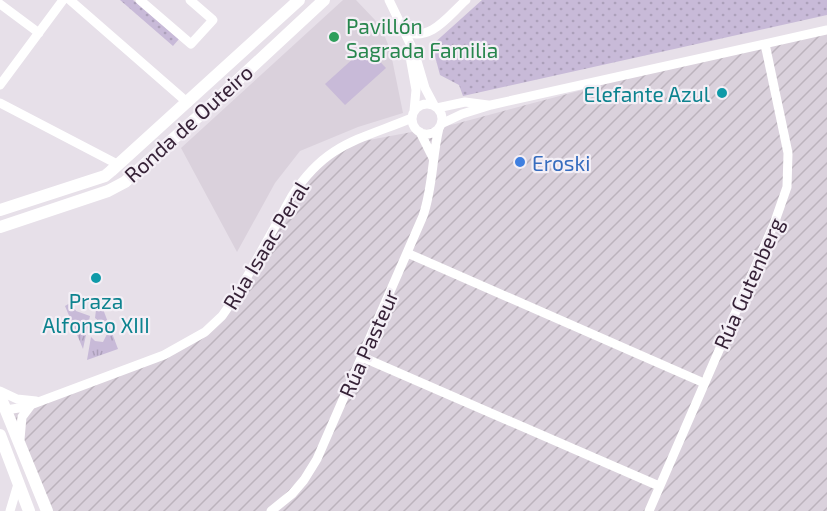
<svg xmlns="http://www.w3.org/2000/svg" width="827" height="511" font-family="'Exo 2',sans-serif">
  <defs>
    <pattern id="industrial-furrows" width="10" height="10" patternUnits="userSpaceOnUse" patternTransform="scale(1.5)"><rect width="10" height="10" fill="#dad1dc"/><path d="M-1 1l2-2M0 10L10 0M9 11l2-2" fill="none" stroke="#bcb3bd"/></pattern>
    <pattern id="grass-tufts" width="24" height="20" patternUnits="userSpaceOnUse" patternTransform="scale(1.5)"><rect width="24" height="20" fill="#c8bad8"/><path d="M3 7l-1-3M5 7V3M7 7l1-3M15 17l-1-3M17 17v-4M19 17l1-3" fill="none" stroke="#aca0ba"/></pattern>
    <pattern id="park-dots" width="8" height="8" patternUnits="userSpaceOnUse" patternTransform="scale(1.5)"><rect width="8" height="8" fill="#c8bad8"/><path d="M2 2h.1M6 6h.1" fill="none" stroke="#aca0ba" stroke-width="1.8" stroke-linecap="round"/></pattern>
  </defs>
  <rect width="100%" height="100%" fill="#e7e0e9"/>
  <path fill="#dad1dc" d="M343,0H356L375,20L385,37L390,49L403,113L358,127L300,151L275,183L237,252L181,148Z"/>
  <path fill="url(#industrial-furrows)" d="M827,29V511H52L10,411L164,355L222,316L296,188L342,145L455,124L755,44Z"/>
  <path fill="url(#grass-tufts)" d="M100,301L118,349L87,360L91,337L95,341L103,342L107,334L104,325L95,318L97,302Z
    M70,303L76,311L90,316L83,349L65,306Z"/>
  <path fill="url(#park-dots)" d="M120,0H133L179,39L173,46Z
    M482,0H827V15L463,96L459,85L440,75L432,45Z"/>
  <path fill="#c8bad8" d="M366,47L386,68L345,105L325,84Z"/>
  <g fill="none" stroke-linecap="round" stroke-linejoin="round">
    <path stroke="#fff" stroke-width="9" d="M70,0L188,103
      M140,0L191,44L213,20L190,0
      M389,0L415,54L425,88L434,105
      M0,4L39,33
      M405,32C432,41 447,17 466,0
      M409,51L416,90L414,111
      M0,85L63,0
      M0,103L119,165
      M412 119a15 15 0 1 1 30 0a15 15 0 1 1-30 0Z
      M437,108L465,102L488,105
      M441,124L462,114L491,105L827,30
      M420,132L433,158
      M407,253L704,383
      M362,357L659,486
      M0,391L17,399L36,401
      M6,410L25,407L164,355L205,332L222,316L238,293L292,196C326,143 359,140 412,118
      M20,439L22,417L31,405
      M10,511L18,484
      M271,511L292,494L304,480L317,459L423,216C433,187 432,157 439,128
      M649,511L774,224L787,187L788,153L765,44"/>
    <path stroke="#fff" stroke-width="12" d="M0,210L105,176L111,171L299,0
      M0,227L108,191L125,182L210,106L324,0
      M0,396L47,511
      M0,435L29,511"/>
  </g>
  <circle fill="#2e9e5b" stroke="#f4eff6" stroke-width="2" cx="334" cy="37" r="6"/>
  <g fill="#0f9aa8" stroke="#f4eff6" stroke-width="2">
    <circle cx="722" cy="93" r="6"/>
    <circle cx="96" cy="278" r="6"/>
  </g>
  <circle fill="#3f7fe0" stroke="#f4eff6" stroke-width="2" cx="520" cy="162" r="6"/>
  <g text-anchor="middle" dominant-baseline="central" stroke-width="4.5" stroke-linejoin="round" paint-order="stroke">
    <g font-size="21" fill="#27864d" stroke="#f4eff6" text-anchor="start">
      <text x="346" y="25">Pavillón<tspan x="346" dy="24">Sagrada Familia</tspan></text>
    </g>
    <g font-size="21" fill="#0d838f" stroke="#f4eff6" text-anchor="end">
      <text x="710" y="93">Elefante Azul</text>
      <text x="96" y="300" text-anchor="middle">Praza<tspan x="96" dy="24">Alfonso XIII</tspan></text>
    </g>
    <g font-size="21" fill="#362237" stroke="#f4eff6">
      <text transform="translate(188 123) rotate(-42)">Ronda de Outeiro</text>
      <text transform="translate(265 245) rotate(-59)">Rúa Isaac Peral</text>
      <text transform="translate(748 283) rotate(-66)">Rúa Gutenberg</text>
      <text transform="translate(368 343) rotate(-66)">Rúa Pasteur</text>
    </g>
    <g font-size="21" fill="#366cbe" stroke="#f4eff6" text-anchor="start">
      <text x="532" y="162">Eroski</text>
    </g>
  </g>
</svg>
